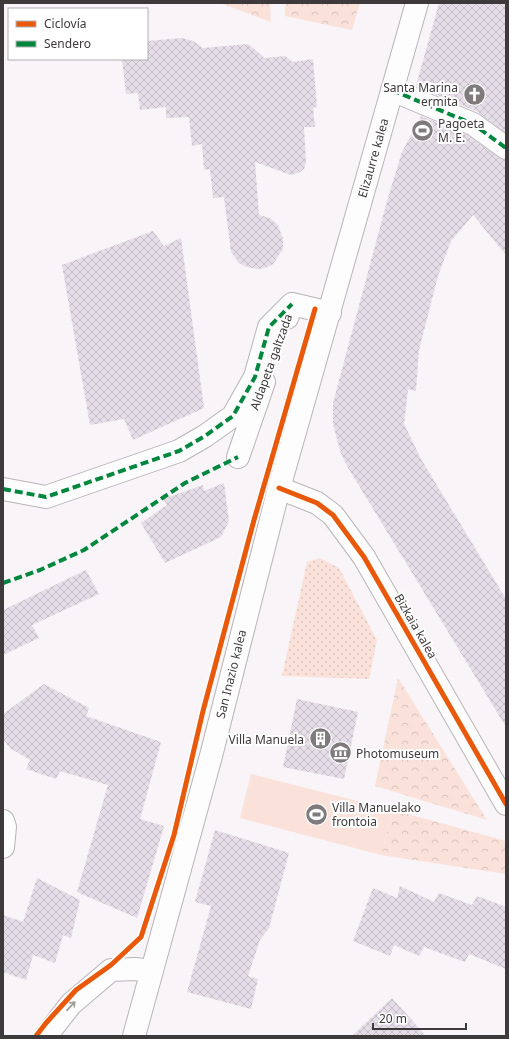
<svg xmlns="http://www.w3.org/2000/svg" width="509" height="1039" font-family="'Noto Sans',sans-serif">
  <defs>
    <pattern id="grass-dots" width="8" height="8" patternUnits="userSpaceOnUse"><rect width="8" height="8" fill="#fae2da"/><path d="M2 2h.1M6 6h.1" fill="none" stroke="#d7c3bc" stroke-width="1.8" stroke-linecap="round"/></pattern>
    <pattern id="park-crowns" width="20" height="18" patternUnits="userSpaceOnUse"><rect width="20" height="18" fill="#fae2da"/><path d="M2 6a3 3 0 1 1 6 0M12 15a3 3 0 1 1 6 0" fill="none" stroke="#d7c3bc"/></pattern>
    <pattern id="building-cross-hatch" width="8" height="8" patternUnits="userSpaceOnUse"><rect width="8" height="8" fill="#e5dde7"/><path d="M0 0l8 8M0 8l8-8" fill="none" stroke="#c6bec7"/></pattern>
  </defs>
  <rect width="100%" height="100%" fill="#f9f4f7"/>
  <path fill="url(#grass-dots)" d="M320,558L339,568L377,640L369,679L282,676L307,562Z"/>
  <path fill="url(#park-crowns)" d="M220,3H270L271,22Z
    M285,3H360L352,30L285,16Z
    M398,678L487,820L375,786Z
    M393,810L506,841V874L381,855Z"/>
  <path fill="#fae2da" d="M251,774L393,810L381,855L240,818Z"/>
  <path fill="url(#building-cross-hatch)" d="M439,3H506V133L478,112L416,86Z
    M182,38L193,41L203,48L248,44L265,58L285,56L293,62L313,59L317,107L313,108L315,127H304L306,163L304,169L298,173L291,175L255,162L259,215L270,218L277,224L283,238V249L273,264L266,268L257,269L247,267L239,263L231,252L224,197L213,198L210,169L204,170L202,144L192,146L189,117L166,118V107L140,110L138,93L126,94L122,59H147V41Z
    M421,116L467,135L499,158L506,160V255L473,215L451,241L438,276L419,350L416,391L408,389L404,424L421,459L506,599V727L347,466L340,451L333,424V403L387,201L402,152Z
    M153,231L164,246L181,238L204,408L133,440L124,419L90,425L62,265Z
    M224,483L229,521L221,537L165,563L141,523L167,505L163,499L203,485L204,491Z
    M86,570L99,594L32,625L39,638L3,655V610Z
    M44,684L89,708L86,716L161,742L140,819L164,826L137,918L77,892L108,785L60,771L56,779L26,769L30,760L10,748L3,739V714Z
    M297,699L358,712L344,779L283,767Z
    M215,830L289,853L269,928L260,940L248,976L258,979L251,1009L187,992L211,906L195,902Z
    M37,878L80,900L71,938L63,935L55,963L33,955L26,980L3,972V915L23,922Z
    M400,886L434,902L439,893L472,905L477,896L506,907V969L469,954L465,962L424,947L419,956L394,945L390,956L353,941L373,888L397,898Z
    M392,998L426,1036H352Z"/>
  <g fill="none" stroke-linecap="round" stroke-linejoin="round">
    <defs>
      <path id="street" d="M392,90L473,124L506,148
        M287,318L292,304L330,313
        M238,457L264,382
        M279,488L317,503L333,515L364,557L506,804
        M3,489L46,497L179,451L205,436L233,416L255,377L269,327L292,304
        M3,821L5,827L3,847
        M46,1036L71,1004L111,970L135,969L150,971"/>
      <path id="secondary" d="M134,1036L211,756L279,488L417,3"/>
    </defs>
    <use href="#street" stroke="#b8b4b7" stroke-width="24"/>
    <use href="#secondary" stroke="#b8b4b7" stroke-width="24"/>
    <use href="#street" stroke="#fefdfe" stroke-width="22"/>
    <use href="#secondary" stroke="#fefdfe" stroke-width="22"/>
    <path stroke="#00873e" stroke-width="4" stroke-dasharray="8 4" stroke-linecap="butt" d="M392,90L473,124L506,148
      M3,489L46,497L179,451L205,436L233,416L255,377L269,327L292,304
      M3,583L40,570L84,550L185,483L238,457"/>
    <defs>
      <path id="cycleway" d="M279,488L317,503L333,515L364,557L506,804
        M36,1036L46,1023L76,990L111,965L141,937L174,835L203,711L254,520L315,309"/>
    </defs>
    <use href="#cycleway" stroke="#fff" stroke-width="8"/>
    <use href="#cycleway" stroke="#e8590c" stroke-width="5"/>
  </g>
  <defs><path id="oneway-shaft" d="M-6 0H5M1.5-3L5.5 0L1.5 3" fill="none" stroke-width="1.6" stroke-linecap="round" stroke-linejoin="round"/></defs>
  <use stroke="#9e9c9d" href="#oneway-shaft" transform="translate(71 1006) rotate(-47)"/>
  <defs>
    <symbol id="church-disc" viewBox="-11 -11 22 22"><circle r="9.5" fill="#7f7b7d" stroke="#fff"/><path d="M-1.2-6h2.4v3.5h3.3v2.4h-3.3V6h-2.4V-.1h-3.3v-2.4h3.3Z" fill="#fff"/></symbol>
    <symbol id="stadium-disc" viewBox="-11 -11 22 22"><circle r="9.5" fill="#7f7b7d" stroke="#fff"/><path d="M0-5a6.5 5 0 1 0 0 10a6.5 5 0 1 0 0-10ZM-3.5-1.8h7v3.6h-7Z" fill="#fff"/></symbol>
    <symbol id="building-disc" viewBox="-11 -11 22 22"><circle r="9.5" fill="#7f7b7d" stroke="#fff"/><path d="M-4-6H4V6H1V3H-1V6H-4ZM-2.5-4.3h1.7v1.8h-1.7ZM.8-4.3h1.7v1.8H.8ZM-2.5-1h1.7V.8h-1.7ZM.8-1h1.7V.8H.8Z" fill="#fff"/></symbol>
    <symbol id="museum-disc" viewBox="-11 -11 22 22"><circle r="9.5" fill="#7f7b7d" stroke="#fff"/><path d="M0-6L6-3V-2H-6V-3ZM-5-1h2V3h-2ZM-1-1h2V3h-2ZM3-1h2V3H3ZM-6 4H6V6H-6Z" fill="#fff"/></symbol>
  </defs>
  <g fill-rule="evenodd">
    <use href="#church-disc" x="462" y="82" width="25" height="25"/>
    <use href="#stadium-disc" x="410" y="118" width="25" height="25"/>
    <use href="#building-disc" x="308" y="726" width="25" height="25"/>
    <use href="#museum-disc" x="328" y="740" width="25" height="25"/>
    <use href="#stadium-disc" x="304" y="802" width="25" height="25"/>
  </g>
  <g text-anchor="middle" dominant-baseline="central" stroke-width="4" stroke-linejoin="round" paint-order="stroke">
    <g font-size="12" fill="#3e3a3c" stroke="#fff" text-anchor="start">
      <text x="458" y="87" text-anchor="end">Santa Marina<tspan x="458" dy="14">ermita</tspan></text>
      <text x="438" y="123">Pagoeta<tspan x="438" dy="14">M. E.</tspan></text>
      <text x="304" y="739" text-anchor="end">Villa Manuela</text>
      <text x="356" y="753">Photomuseum</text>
      <text x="332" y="807">Villa Manuelako<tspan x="332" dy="14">frontoia</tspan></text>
    </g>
    <g font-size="12" fill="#3e3a3c" stroke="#fff">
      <text transform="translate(373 158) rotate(-74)">Elizaurre kalea</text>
      <text transform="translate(271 362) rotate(-70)">Aldapeta galtzada</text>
      <text transform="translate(416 626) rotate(60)">Bizkaia kalea</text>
      <text transform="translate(231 674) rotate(-76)">San Inazio kalea</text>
    </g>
  </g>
  <rect width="509" height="1039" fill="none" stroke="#3e3a3c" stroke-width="8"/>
  <rect x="8" y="8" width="140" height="52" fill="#ffffff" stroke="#b2b0b1"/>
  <rect x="16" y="21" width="20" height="6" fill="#e8590c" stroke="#b2b0b1"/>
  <text x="44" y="28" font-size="12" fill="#3e3a3c">Ciclovía</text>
  <rect x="16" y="41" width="20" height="6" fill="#00873e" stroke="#b2b0b1"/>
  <text x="44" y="48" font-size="12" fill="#3e3a3c">Sendero</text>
  <path d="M373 1023v6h93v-6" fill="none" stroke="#3e3a3c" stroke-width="2"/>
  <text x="379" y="1023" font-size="12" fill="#3e3a3c" stroke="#ffffff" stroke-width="3" paint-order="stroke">20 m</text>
</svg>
